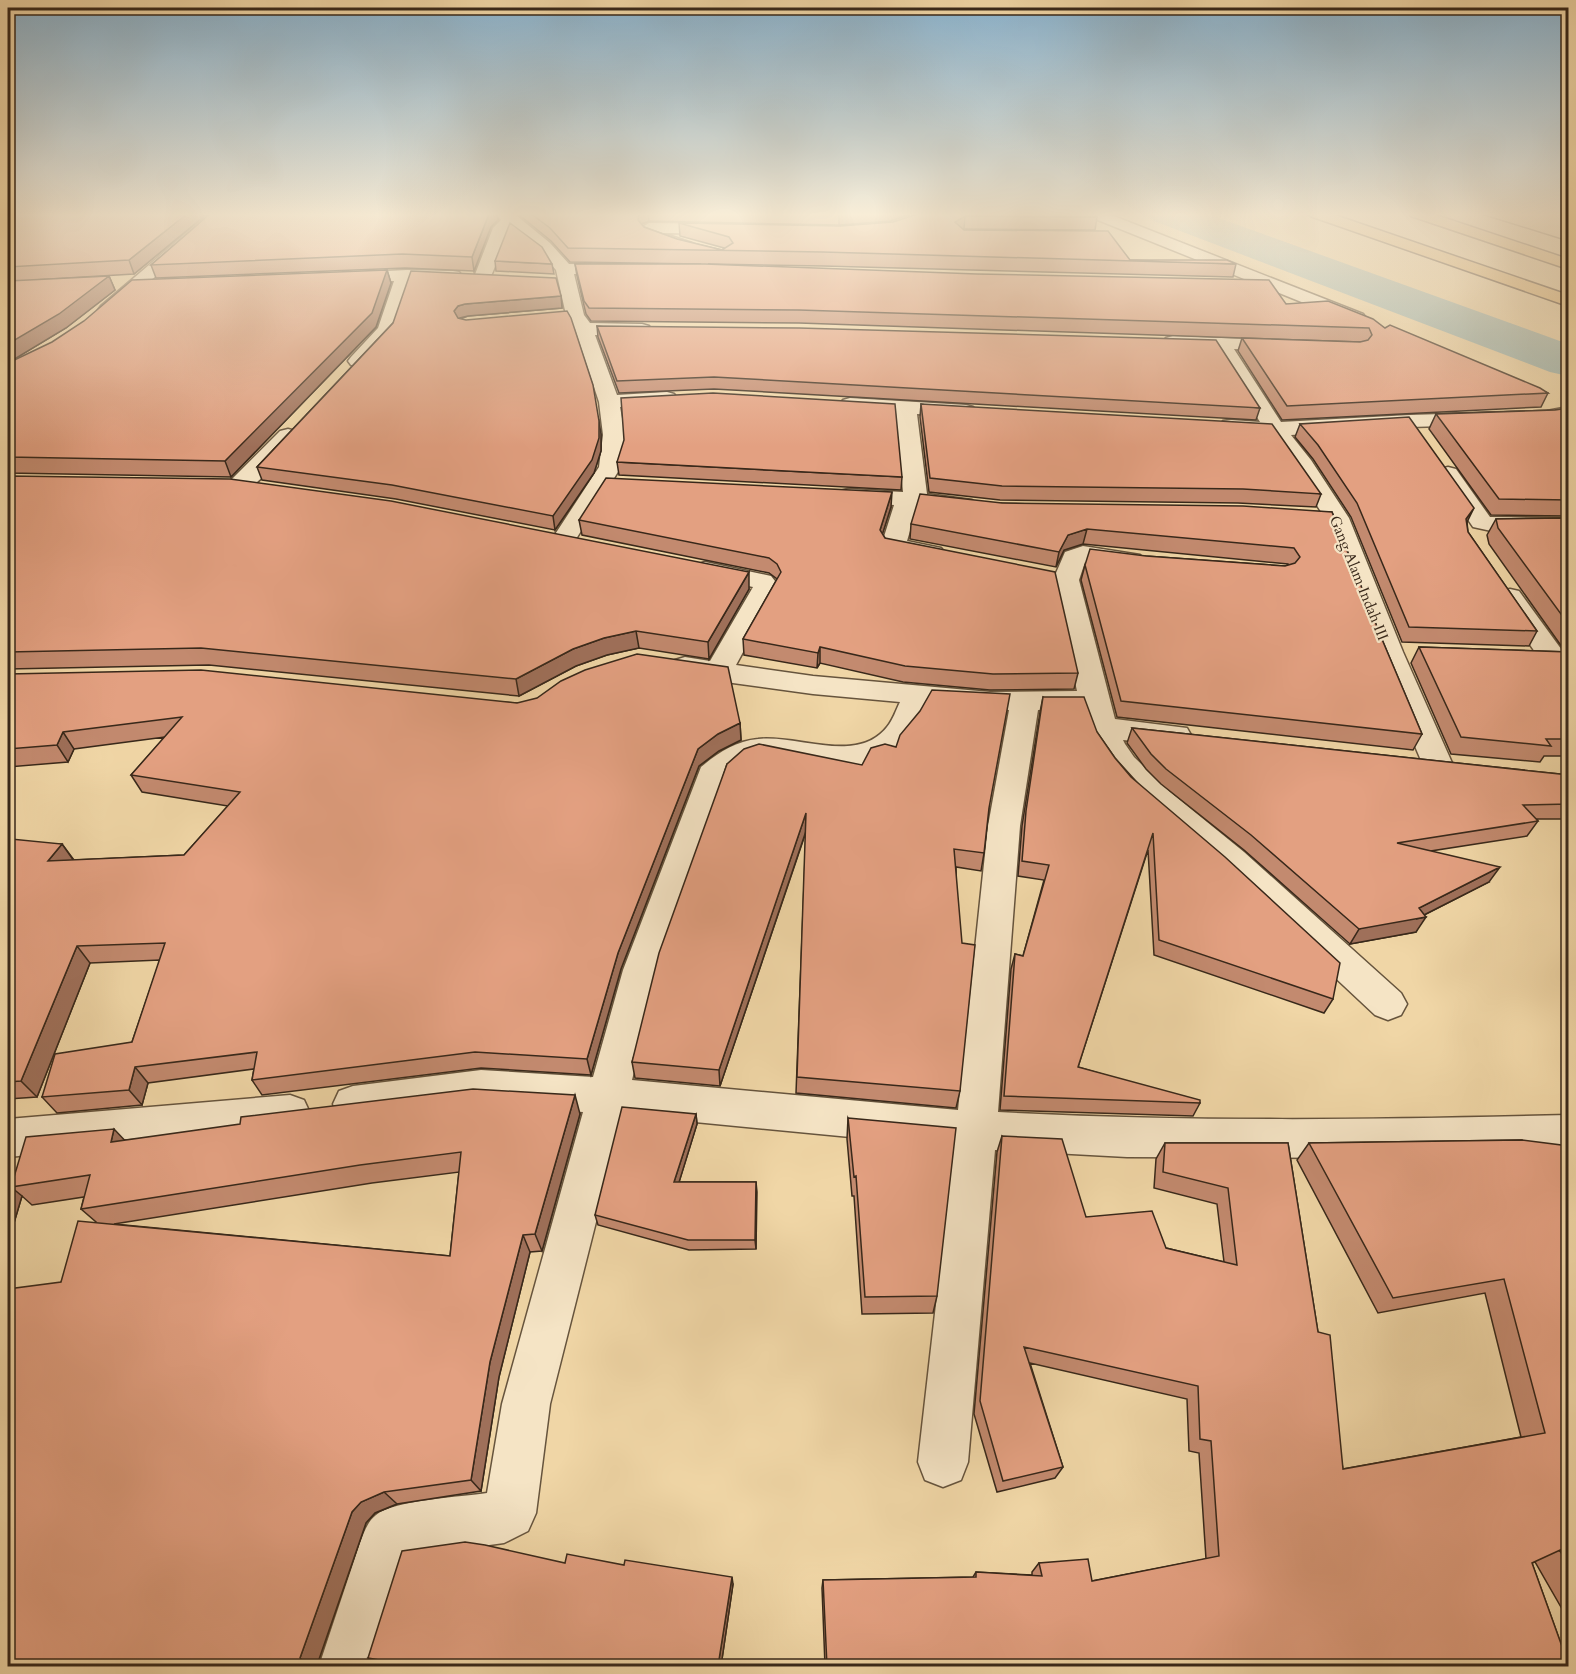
<svg xmlns="http://www.w3.org/2000/svg" width="1576" height="1674" font-family="Cardo,serif">
  <rect width="100%" height="100%" fill="#f0d6a6"/>
  <filter id="stains"><feTurbulence type="fractalNoise" baseFrequency=".00333" numOctaves="4"/><feColorMatrix values="0 0 0 0 .2 0 0 0 0 .09 0 0 0 0 .02 0 0 0 .5 -.17"/></filter>
  <radialGradient id="worn" r=".72"><stop offset=".6" stop-color="#630" stop-opacity="0"/><stop offset="1" stop-color="#630" stop-opacity=".3"/></radialGradient>
  <g fill="none" stroke-linecap="round" stroke-linejoin="round">
    <path fill="#9db7b1" fill-rule="evenodd" d="M1148,213H1205L1568,344V376L1550,372L1154,221Z"/>
    <defs>
      <path id="minor" d="M210,213H227L113,314H101L98,310L101,306Z
        M495,213H511L517,216L550,243L569,264L625,265L628,269L625,273L619,274H574L584,315L590,323L642,324L649,326L651,330L649,334L642,336L595,335L617,395L667,392L674,394L677,398L674,402L667,404L620,407L625,435L621,467L571,547L562,549L553,547L550,542L599,467L603,435L599,402L575,329L566,315L556,270L538,249L511,228L489,281H477L474,277L493,228L501,220Z
        M1085,213H1106L1363,314L1366,318L1363,322H1351L1088,216Z
        M649,223L724,224L732,229L724,234L662,233L692,243L694,246L686,251L643,236L641,228Z
        M407,270L453,271L459,272L462,276L459,280L453,281L412,280L396,330L365,365H351L348,361L351,357L378,328L394,281L346,283L340,282L337,278L340,274L346,273Z
        M1173,336L1294,341L1297,345L1294,349L1287,351L1234,349L1281,422L1410,415L1547,411L1568,407V419L1547,423L1410,427L1291,435L1311,460L1349,518L1403,652L1453,765L1449,773L1438,776L1427,773L1423,765L1375,652L1325,518L1293,468L1268,435L1223,431L1220,426L1223,421L1231,420L1260,422L1214,349L1166,346L1163,342L1166,338Z
        M850,398L966,405L973,407L977,411L973,415L966,417L917,414L927,494L972,500L976,505L972,510L964,512L917,507L907,541L941,548L945,553L941,558L932,561L884,551L881,546L894,505L840,501L836,496L840,491L848,489L903,492L896,413L843,408L840,404L843,400Z
        M288,429L296,431L299,436C289,451 259,485 243,491C238,493 234,492 229,491L225,486L280,431Z
        M1448,467L1456,469L1490,517L1568,518V532H1496L1473,527L1437,474L1440,469Z
        M1083,546L1140,555L1144,560L1140,565L1131,568L1085,562L1079,580L1115,719L1187,728L1191,735L1187,742L1176,745L1123,740L1125,744L1134,757L1170,792L1244,852L1401,993L1407,1004L1401,1015L1388,1020L1375,1015L1220,870L1128,790L1112,772L1095,746L1082,710H1038L1020,826L998,1112C1188,1122 1378,1120 1568,1115V1153L1391,1158L1127,1157L995,1150L968,1462L961,1480L943,1487L925,1480L918,1462L954,1147L623,1115L550,1404L536,1513L528,1531L504,1543L409,1556L375,1666H319L360,1543C364,1533 367,1522 376,1515C394,1500 462,1497 487,1493L502,1404L583,1112L481,1106L353,1122L339,1117L333,1104L339,1091L353,1086L481,1070L593,1077L623,970L701,767C718,753 735,741 758,739C798,734 857,765 887,727C893,720 896,710 900,702L813,694L718,681L675,672L671,666L675,660L685,657L710,661L753,587L696,575L692,570L696,565L705,562L771,576L779,586L736,665L813,676L990,692L1077,691L1053,580L1065,552ZM928,705L1009,710L988,826L958,1110L632,1080L659,970L726,780C732,775 739,766 747,763C763,757 780,759 797,761C863,770 898,775 928,705Z
        M1510,589L1519,591L1564,653L1568,659L1564,665L1554,668L1544,665L1497,597L1501,591Z
        M290,1095L304,1100L310,1113L304,1126L290,1131L8,1157V1119Z"/>
      <path id="highway" d="M1307,213H1329L1568,295V306L1310,216Z
        M1408,213H1430L1568,259V269L1411,216Z"/>
    </defs>
    <use href="#minor" stroke="#66543d" stroke-width="3"/>
    <use href="#highway" stroke="#38281a" stroke-width="3"/>
    <use href="#minor" fill="#f5e4c5" fill-rule="evenodd"/>
    <use href="#highway" fill="#e8bb73" fill-rule="evenodd"/>
    <path stroke="#38281a" stroke-width="1.5" d="M1478,213L1568,241"/>
  </g>
  <path fill="#c38a6f" stroke="#38281a" stroke-width="1.5" fill-rule="evenodd" d="M8,213H208L134,274L33,280L109,276L115,290L66,328L8,363Z
    M211,213H497L498,220L491,227L474,271L405,268L156,278L151,265Z
    M515,213H914L890,221L839,225L649,221L642,224L644,227L677,239L722,250L724,248L680,236L679,223L840,226L893,222L921,213L1097,217L1095,230L963,229L1130,260L1236,264L1233,277L823,266L708,264L1286,304L1385,328L1548,393L1541,407L1282,420L1238,351L1242,338L1361,342L799,323L591,321L586,314L577,276L575,264H701L570,262L551,241L518,214Z
    M495,261L552,264L554,274L496,271Z
    M387,270L391,283L376,327L231,477L8,473V363Z
    M561,296L562,308L468,316L460,319L601,434V451L594,473L555,530L396,499L262,480L257,467L393,323Z
    M597,326L1260,408L1256,420L714,389L619,393L598,337Z
    M921,404L1321,494L1316,507L1238,503L1000,500L929,492L920,417Z
    M1569,408V516L1491,515L1429,429L1436,414L1555,410Z
    M1300,424L1467,522L1468,532L1537,631L1529,646L1402,642L1351,517L1313,459L1295,437Z
    M617,462L902,477L901,490L619,475Z
    M8,476L749,589L709,659L639,648L607,655L576,666L519,696L209,665L8,669Z
    M1002,503L1332,512L1381,637L1422,734L1413,750L1117,717L1081,580L1085,565L1146,556L1285,566L1289,565L1288,564L1083,544L1064,550L1056,567L910,539L911,524Z
    M891,507L882,534L885,538L1078,673L1074,689L990,690L903,682L820,663L817,668L744,655L743,639L777,579L769,573L582,535L579,520Z
    M1569,518V647H1562L1489,544L1487,535L1496,519Z
    M1419,647L1569,652V756H1544L1540,762L1451,754L1411,663Z
    M8,674L517,703L740,723L741,740L719,751L699,766L621,969L591,1075L481,1068L262,1095L252,1080L254,1069L148,1083L142,1105L57,1113L42,1097L132,1042L160,960L90,963L37,1097L8,1099V844H62L74,860L184,855L228,806L142,792L131,775L165,737L74,749L68,762L8,767Z
    M1043,697L1097,732L1115,758L1333,999L1324,1013L1154,955L1148,850L1078,1067L1200,1103L1193,1116L1000,1110L1011,969L1015,954L1023,956L1044,880L1018,876L1022,826L1040,712Z
    M1132,728L1569,775V819H1537L1538,821L1527,836L1431,851L1489,882L1424,915L1416,932L1350,944L1244,850L1161,784L1146,769L1127,743Z
    M727,764L989,808L984,853L981,871L956,867L960,1091L956,1108L796,1093L806,832L720,1086L635,1078L632,1062Z
    M580,1114L542,1251L530,1252L499,1377L481,1491L397,1504L375,1513L366,1523L317,1665L319,1666H8L61,1282L96,1222L81,1209L84,1197L32,1205L22,1196L8,1243V1164L16,1172L124,1140ZM459,1172L450,1256L114,1224L372,1183Z
    M696,1114L697,1124L679,1182H756V1249L689,1250L598,1225L595,1215Z
    M848,1118L937,1296L933,1313L862,1314L854,1196H852L847,1139Z
    M1002,1136L1086,1217L1166,1248L1224,1262L1217,1204L1154,1188L1156,1159L1165,1143H1288L1318,1332L1343,1469L1521,1437L1485,1293L1378,1313L1297,1160L1309,1143L1522,1140L1560,1551L1569,1550V1621L1535,1562L1532,1563L1569,1666H825L822,1588L823,1580L973,1577L976,1572L1032,1575V1572L1039,1563L1092,1581L1206,1559L1199,1453L1189,1451L1187,1399L1030,1363L1063,1467L1055,1478L997,1492L974,1414L997,1152Z
    M565,1563L624,1565L733,1584L721,1666H397L378,1663L368,1658Z"/>
  <path fill="#9f705a" stroke="#38281a" stroke-width="1.5" d="M188,213H208L134,274L129,260Z
    M490,213H497L498,220L491,227L474,271L472,257L489,214Z
    M639,213H648L649,221L641,224L638,220Z
    M839,213H914L890,221L839,225Z
    M965,216L964,229L954,235L955,222Z
    M387,270L391,283L376,327L231,477L225,461Z
    M109,276L115,290L66,328L8,363V344Z
    M561,296L562,308L468,316L460,318L457,323L454,311L458,306L465,304Z
    M599,421L601,434V451L594,473L555,530L553,516Z
    M892,492L891,507L879,545L880,530Z
    M1474,508L1467,522L1459,533L1466,519Z
    M1087,529L1083,544L1064,550L1056,567L1059,552L1068,535Z
    M749,572V589L709,659L708,642Z
    M636,631L639,648L607,655L576,666L519,696L516,679L573,649L604,638Z
    M820,647V663L817,668L818,653Z
    M740,723L741,740L719,751L699,766L621,969L591,1075L587,1059L618,953L698,749L718,734Z
    M63,732L74,749L68,762L57,745Z
    M806,813V831L720,1086L719,1070Z
    M62,844L74,861H48Z
    M1500,867L1489,882L1416,919L1426,917L1416,932L1350,944L1359,929L1419,908Z
    M77,946L90,963L37,1097L21,1081Z
    M135,1067L148,1083L142,1105L129,1090Z
    M575,1095L580,1114L542,1251L535,1234Z
    M696,1114L697,1124L676,1192L674,1182Z
    M114,1129L132,1148L111,1142Z
    M8,1164L26,1181L11,1187L22,1196L8,1243Z
    M756,1182L757,1192L756,1249L755,1240Z
    M523,1235L530,1252L499,1377L481,1491L471,1480L490,1362Z
    M384,1492L397,1504L375,1513L366,1523L317,1665L319,1666H305L300,1658L352,1512L361,1502Z
    M732,1577L733,1584L721,1666H718Z"/>
  <path fill="#e3a081" stroke="#38281a" stroke-width="1.5" d="M8,213H188L129,260L8,267Z
    M211,213H490L489,214L472,257L402,254L151,265Z
    M530,213H639L638,220L644,227L677,239L722,250L733,243L729,237L679,223L840,226L893,222L921,213H1094L1097,217L965,216L955,222L964,230L1108,231L1130,260H1227L1236,264L823,252L568,248L550,228Z
    M510,223L542,247L552,264L495,261Z
    M575,264H705L977,274L1269,280L1286,304L1328,301L1373,319L1385,328L1390,325L1540,388L1548,393L1287,406L1242,338L1360,342L1368,340L1372,335L1369,328L799,310L589,308L584,301Z
    M387,270L372,313L225,461L8,457V363L52,342L84,321L132,280Z
    M411,271L556,278L561,296L465,304L458,306L454,311L458,318L466,320L567,311L571,318L593,385L599,421V438L592,460L553,516L392,485L257,467L393,323Z
    M109,276L59,314L8,344V281Z
    M597,326L799,328L1216,340L1260,408L714,377L617,381Z
    M713,393L895,404L902,477L617,462L624,440L621,398Z
    M921,404L1272,424L1321,494L1243,489L1002,486L930,478Z
    M1569,408V500L1499,499L1436,414L1555,410Z
    M1409,417L1474,508L1466,519L1468,532L1537,631L1409,627L1357,503L1318,445L1300,424Z
    M8,476L230,479L391,501L749,572L708,642L636,631L604,638L573,649L516,679L201,648L8,652Z
    M606,478L892,492L880,530L885,538L1055,572L1078,673L993,674L905,666L820,647L818,653L743,639L781,572L777,564L769,558L579,520Z
    M920,494L1002,503L1243,506L1332,512L1381,637L1422,734L1121,701L1085,565L1090,549L1146,556L1285,566L1295,563L1300,557L1294,548L1087,529L1068,535L1059,552L911,524Z
    M1569,518V625L1498,528L1496,519Z
    M1419,647L1569,652V739H1546L1551,746L1461,737Z
    M637,654L728,667L740,723L718,734L698,749L618,953L587,1059L475,1052L252,1080L257,1052L135,1067L129,1090L42,1097L55,1054L132,1042L165,943L77,946L21,1081L8,1082V844L11,839L62,844L48,861L184,855L240,792L131,775L182,717L63,732L57,745L8,749V674L201,670L517,703L537,698L561,681L585,670Z
    M932,690L1010,694L989,808L984,853L954,849L962,943L975,945L960,1091L797,1077L806,813L719,1070L632,1062L659,953L727,764L744,749L759,744L862,765L871,748L885,744L896,747L900,735L920,711Z
    M1043,697H1084L1097,732L1115,758L1131,777L1225,857L1340,963L1333,999L1159,940L1153,833L1078,1067L1200,1100V1103L1004,1096L1015,954L1023,956L1049,865L1022,861L1026,811Z
    M1132,728L1569,775V804L1523,805L1538,821L1397,843L1500,867L1419,908L1426,917L1359,929L1251,835L1166,769L1151,754Z
    M473,1089L575,1095L535,1234L523,1235L490,1362L471,1480L384,1492L361,1502L352,1512L300,1658L302,1661H307L305,1666H8V1289L61,1282L78,1221L450,1256L461,1152L360,1165L81,1209L90,1175L11,1187L26,1137L114,1129L111,1142L240,1124L241,1117Z
    M622,1107L696,1114L674,1182H756L755,1240H688L595,1215Z
    M848,1118L956,1128L937,1296L865,1297L856,1176L854,1177Z
    M1002,1136L1062,1139L1086,1217L1152,1211L1166,1248L1237,1265L1228,1188L1163,1172L1165,1143H1288L1318,1332L1330,1335L1343,1469L1545,1433L1504,1279L1393,1298L1309,1143L1522,1140L1569,1146V1546L1532,1563L1569,1666H827L823,1580L976,1577V1572L1042,1576L1039,1563L1088,1559L1092,1581L1219,1556L1211,1441L1200,1439L1198,1386L1024,1347L1063,1467L1003,1481L980,1401Z
    M465,1542L485,1545L565,1563L567,1554L624,1565L625,1560L732,1577L718,1666H413L368,1658L402,1551Z
    M1569,1550V1565L1560,1551Z"/>
  <linearGradient id="sky" x2="0" y2="1"><stop stop-color="#8ab5d2"/><stop offset="0.48" stop-color="#f8edd7"/><stop offset="1" stop-color="#f8edd7" stop-opacity="0"/></linearGradient>
  <rect width="1576" height="447" fill="url(#sky)"/>
  <g text-anchor="middle" dominant-baseline="central" stroke-width="4.5" stroke-linejoin="round" paint-order="stroke">
    <g font-size="15" fill="#38281a" stroke="#f5e4c5">
      <text transform="translate(1359 578) rotate(68)">Gang Alam Indah III</text>
    </g>
  </g>
  <rect width="1576" height="1674" fill="none" stroke="#f0d6a6" stroke-width="30"/>
  <rect x="9" y="9" width="1558" height="1656" fill="none" stroke="#38281a" stroke-width="3"/>
  <rect x="15" y="15" width="1546" height="1644" fill="none" stroke="#38281a" stroke-width="1.5"/>
  <rect width="100%" height="100%" filter="url(#stains)"/>
  <rect width="100%" height="100%" fill="url(#worn)"/>
</svg>
